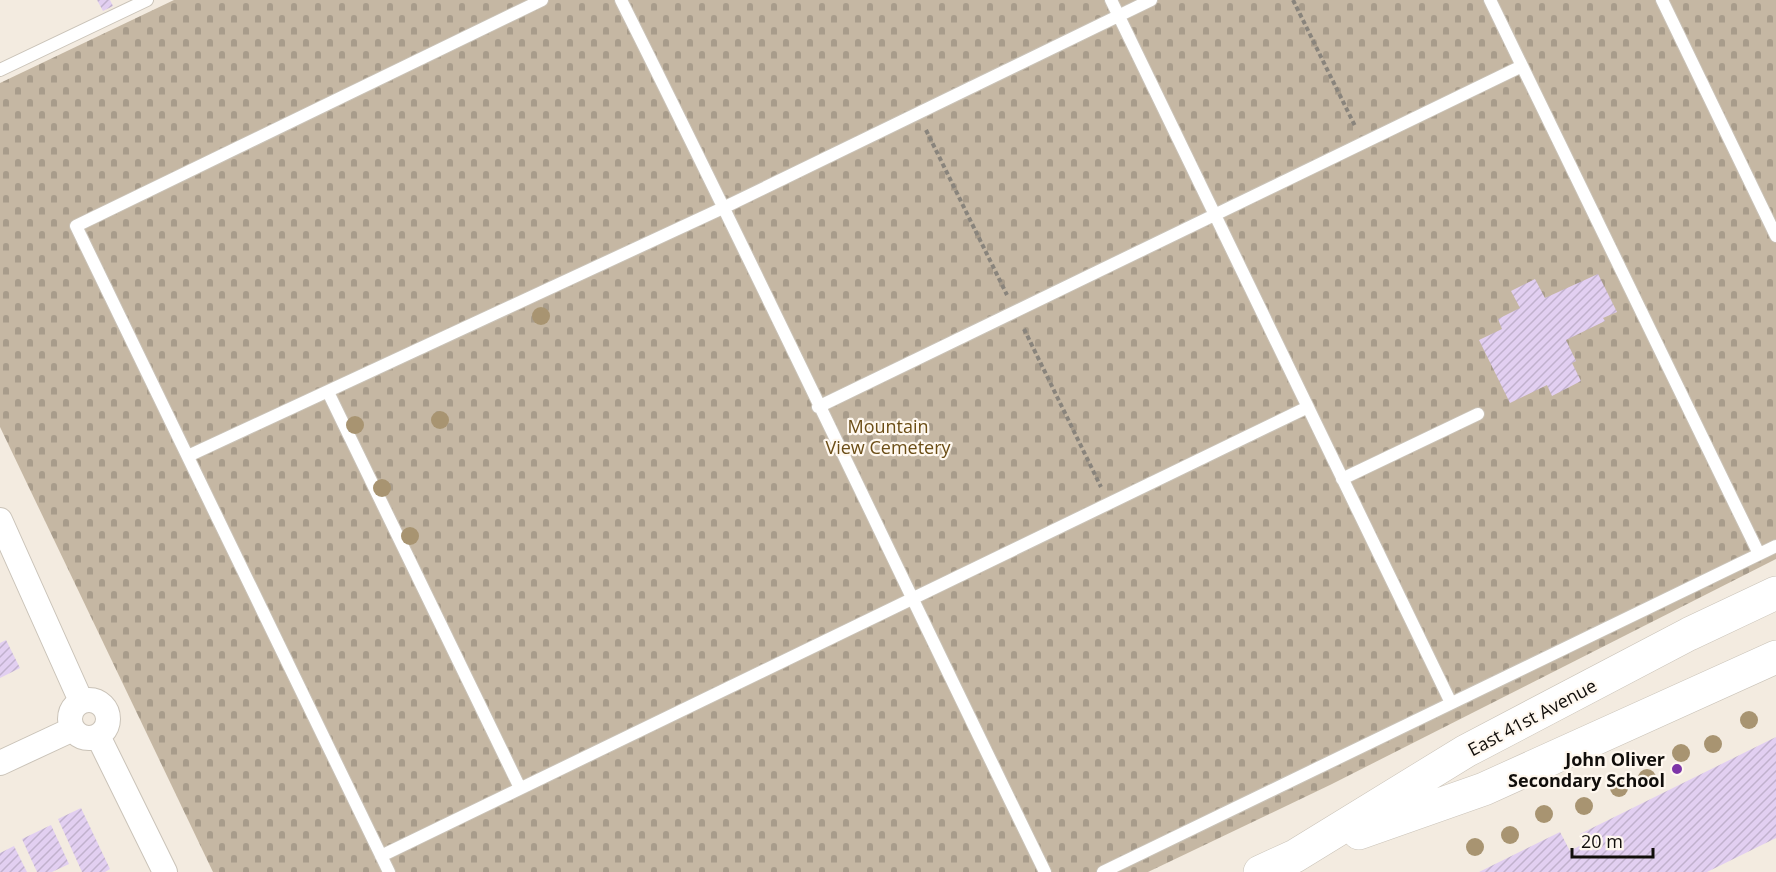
<svg xmlns="http://www.w3.org/2000/svg" width="1776" height="872" font-family="'Open Sans',sans-serif">
  <defs>
    <pattern id="cemetery-stones" width="16" height="16" patternUnits="userSpaceOnUse" patternTransform="scale(1.5)"><rect width="16" height="16" fill="#c5b7a3"/><path d="M2 7V4a2 2 0 0 1 4 0v3zM10 15v-3a2 2 0 0 1 4 0v3z" fill="#a89c8b"/></pattern>
    <pattern id="building-hatch" width="6" height="6" patternUnits="userSpaceOnUse" patternTransform="scale(1.5)"><rect width="6" height="6" fill="#e2cff1"/><path d="M-1 1l2-2M0 6l6-6M5 7l2-2" fill="none" stroke="#c1b1cd"/></pattern>
  </defs>
  <rect width="100%" height="100%" fill="#f3ebe0"/>
  <path fill="url(#cemetery-stones)" d="M174,0H1776V559L1332,784L1148,872H213L0,427V83Z"/>
  <path fill="url(#building-hatch)" d="M97,0H110L113,6L103,11Z
    M1598,274L1617,312L1603,318L1605,321L1566,340L1576,361L1572,363L1581,381L1552,396L1547,385L1510,403L1479,340L1502,329L1498,319L1520,308L1511,291L1535,279L1545,298Z
    M6,640L20,668L0,678V643Z
    M1776,737V838L1707,872H1479L1560,832L1570,851L1585,843L1580,834Z
    M81,808L110,869L105,872H82L58,819Z
    M51,825L69,864L52,872H37L22,839Z
    M14,846L27,872H0V853Z"/>
  <g fill="none" stroke-linecap="round" stroke-linejoin="round">
    <defs>
      <path id="lane" d="M621,0C766,289 903,582 1045,872
        M1111,0L1451,703
        M1490,0L1759,554
        M1662,0L1776,236
        M0,70L147,0
        M328,392L520,788
        M818,407L1522,66
        M188,456L725,207L1151,0
        M1342,479L1478,414
        M381,856L1308,407
        M389,872L76,226L542,0
        M1103,872L1776,546"/>
      <path id="street" d="M0,520L81,701
        M70 719a19 19 0 1 1 38 0a19 19 0 1 1-38 0Z
        M98,736L165,872
        M0,763L73,729"/>
      <path id="secondary" d="M1359,833L1484,789L1776,657
        M1260,872L1295,856L1466,751L1689,634L1776,593"/>
    </defs>
    <use href="#lane" stroke="#cac3b8" stroke-width="14"/>
    <use href="#street" stroke="#cac3b8" stroke-width="26"/>
    <use href="#secondary" stroke="#cac3b8" stroke-width="34"/>
    <path stroke="#89847c" stroke-width="4" stroke-dasharray="4.5 3" stroke-linecap="butt" d="M1293,0L1355,126
      M926,130L1007,295
      M1024,329L1101,487"/>
    <use href="#lane" stroke="#fff" stroke-width="12"/>
    <use href="#street" stroke="#fff" stroke-width="24"/>
    <use href="#secondary" stroke="#fff" stroke-width="33"/>
  </g>
  <g fill="#a89471">
    <circle cx="541" cy="316" r="9"/>
    <circle cx="440" cy="420" r="9"/>
    <circle cx="355" cy="425" r="9"/>
    <circle cx="382" cy="488" r="9"/>
    <circle cx="410" cy="536" r="9"/>
    <circle cx="1749" cy="720" r="9"/>
    <circle cx="1713" cy="744" r="9"/>
    <circle cx="1681" cy="753" r="9"/>
    <circle cx="1647" cy="778" r="9"/>
    <circle cx="1619" cy="788" r="9"/>
    <circle cx="1584" cy="806" r="9"/>
    <circle cx="1544" cy="814" r="9"/>
    <circle cx="1510" cy="835" r="9"/>
    <circle cx="1475" cy="847" r="9"/>
  </g>
  <circle fill="#7d35a8" stroke="#fff8ef" stroke-width="2" cx="1677" cy="769" r="6"/>
  <g text-anchor="middle" dominant-baseline="central" stroke-width="4.5" stroke-linejoin="round" paint-order="stroke">
    <g font-size="18" fill="#6b4d16" stroke="#fff8ef">
      <text x="888" y="426">Mountain<tspan x="888" dy="21">View Cemetery</tspan></text>
    </g>
    <g font-size="18" fill="#110e0b" stroke="#fff8ef">
      <text transform="translate(1532 717) rotate(-28)">East 41st Avenue</text>
    </g>
    <g font-size="18" font-weight="bold" fill="#110e0b" stroke="#fff8ef" text-anchor="end">
      <text x="1665" y="759">John Oliver<tspan x="1665" dy="21">Secondary School</tspan></text>
    </g>
  </g>
  <path d="M1572 848v9h81v-9" fill="none" stroke="#110e0b" stroke-width="3"/>
  <text x="1581" y="848" font-size="18" fill="#110e0b" stroke="#fff8ef" stroke-width="4.5" paint-order="stroke">20 m</text>
</svg>
